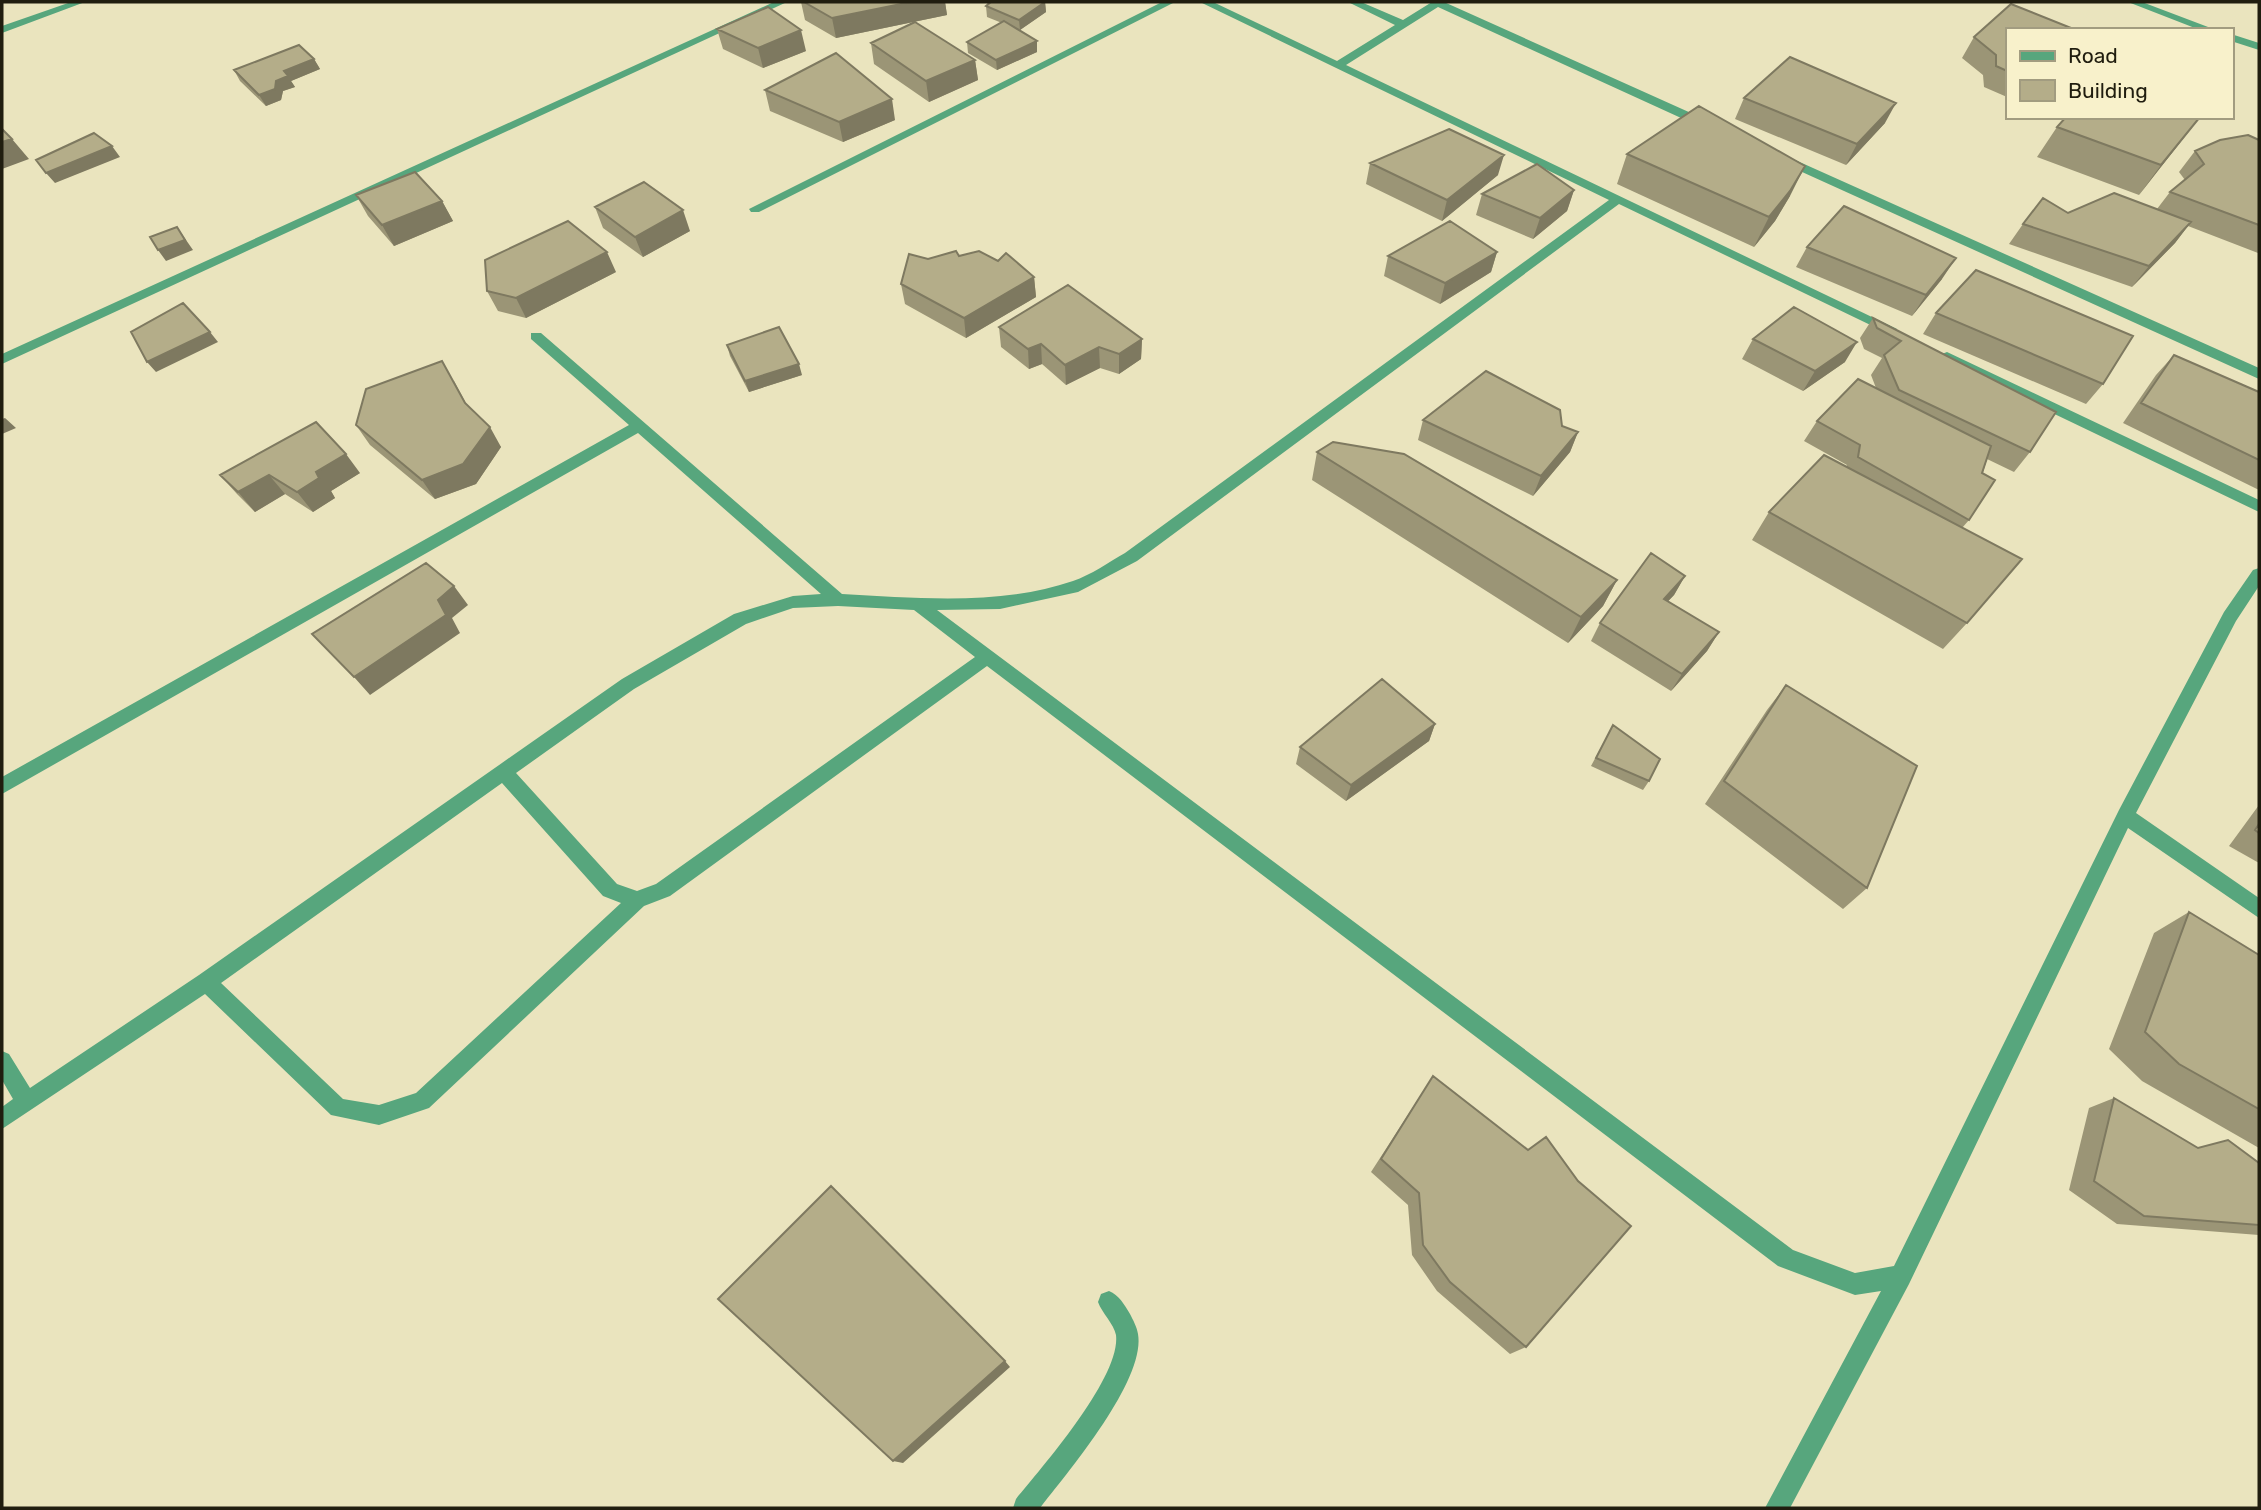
<svg xmlns="http://www.w3.org/2000/svg" width="2261" height="1510" font-family="Rubik,sans-serif">
  <rect width="100%" height="100%" fill="#eae4be"/>
  <g fill="none" stroke-linecap="round" stroke-linejoin="round">
    <path fill="#57a67d" fill-rule="evenodd" d="M71,2H85L2,33V26Z
      M774,2H787L2,364V354Z
      M1162,2H1175L759,212H751L749,209Z
      M1200,2H1213L1337,61L1395,25L1348,2H1361L1403,20L1432,2H1444L1711,122V128H1703L1438,7L1346,65L1897,329L1890,334L1885,332L1619,204L1137,561L1078,592L1000,609L937,610L1793,1250L1855,1273L1894,1266L2119,810L2224,612L2253,570L2259,568V586L2236,621L2136,813L2259,898V918L2128,828L1909,1284L1790,1508H1765L1881,1291L1855,1295L1778,1266L987,666L670,896L644,906L429,1108L379,1125L331,1115L205,994L2,1129V1107L13,1099L2,1080V1051L9,1054L30,1088L199,975L622,679L734,614L793,596L821,594L638,433L2,794V777L629,425L531,339V333H541L842,594C918,598 1000,606 1073,581C1091,575 1109,562 1125,553L1609,200ZM838,606L914,610L975,657L656,884L637,891L617,884L516,773L634,689L746,624L793,608ZM502,783L603,896L621,903L416,1093L379,1105L343,1099L221,983Z
      M2128,2H2142L2216,30H2200Z
      M2231,34L2259,43V50L2231,41Z
      M1784,155L2259,368V379L1780,162V156Z
      M1947,352L2259,500V512L1942,360V354Z
      M1109,1291C1119,1295 1124,1304 1130,1314C1133,1320 1137,1327 1138,1334C1146,1380 1068,1472 1040,1508H1013L1016,1499C1043,1466 1121,1377 1116,1335C1114,1324 1102,1313 1098,1302L1101,1294Z"/>
  </g>
  <path fill="#9b9576" d="M801,2H945L947,15L836,38L805,20Z
    M985,2H1045L1046,12L1020,30L1017,29L1037,41V52L997,70L968,53L967,42L1002,23L987,17L986,6L988,4Z
    M717,29L806,51L763,68L723,49Z
    M2007,30V97L1984,87L1983,75L1962,58L1974,37Z
    M871,43L975,60L978,80L929,102L874,64Z
    M314,59L320,69L291,81L295,87L283,91L281,100L266,106L240,81L234,70Z
    M765,90L895,120L843,142L770,111Z
    M1744,98L1885,123L1846,165L1735,119Z
    M2200,117L2139,195L2037,157L2057,127Z
    M2259,140L2258,253L2188,226L2175,243L2132,287L2009,244L2023,224L2068,213L2157,209L2170,192L2185,180L2179,172L2195,151Z
    M1627,154L1790,196L1775,221L1754,247L1617,184Z
    M1370,163L1498,175L1442,221L1366,184Z
    M1574,190L1567,211L1533,239L1476,215L1482,194Z
    M356,195L442,201L453,221L394,246L368,216Z
    M595,207L690,231L643,257L603,228Z
    M1807,247L1942,279L1912,316L1796,267Z
    M1497,252L1491,272L1440,304L1384,276L1388,256Z
    M959,256L998,261L1034,277L1036,297L966,338L905,304L901,284L928,259Z
    M616,272L526,318L498,311L487,291Z
    M1936,313L2103,384L2086,404L1923,334Z
    M1873,318L2056,412L2030,452L2014,472L1987,459L1969,520L1962,528L1967,623L1943,649L1752,540L1769,512L1846,467L1847,465L1804,441L1817,421L1876,388L1871,375L1882,358L1864,349L1860,338Z
    M999,327L1142,339L1141,359L1119,374L1100,368L1066,385L1042,364L1029,369L1001,347Z
    M1753,339L1845,362L1803,391L1742,359Z
    M727,345L802,375L749,392L730,356Z
    M2174,355L2259,392V490L2123,423L2156,375Z
    M454,381L467,405L501,447L476,484L435,499L370,445L356,425Z
    M1423,420L1562,426L1578,432L1570,452L1533,496L1418,440Z
    M1317,452L1617,580L1603,606L1568,643L1312,480Z
    M360,473L331,491L335,498L313,512L285,494L255,512L237,494L220,475Z
    M1685,576L1674,595L1668,601L1719,632L1707,651L1671,691L1591,641L1600,623Z
    M1786,685L1867,888L1843,909L1705,804L1767,710Z
    M1435,724L1429,741L1346,801L1296,764L1300,747Z
    M1613,725L1649,781L1643,790L1591,766Z
    M2259,805V863L2229,846Z
    M2189,912L2259,955V1148L2142,1081L2109,1049L2154,933Z
    M1433,1076L1526,1347L1510,1354L1437,1291L1412,1255L1408,1205L1371,1172Z
    M2114,1098L2198,1148L2259,1163V1235L2117,1224L2069,1190L2089,1108Z"/>
  <path fill="#7e7960" d="M911,2H945L947,15L836,38L832,18Z
    M1045,2L1046,12L1020,30L1019,20Z
    M801,30L806,51L763,68L758,48Z
    M1037,41V52L997,70L996,60Z
    M314,59L320,69L291,81L295,87L283,91L281,100L266,106L259,95L276,81L284,71Z
    M975,60L978,80L929,102L926,81Z
    M892,99L895,120L843,142L839,122Z
    M1896,103L1885,123L1846,165L1857,144Z
    M2200,117L2139,195L2161,165Z
    M12,139L29,159L2,169V142Z
    M112,146L120,157L55,183L46,173Z
    M1504,155L1498,175L1442,221L1447,200Z
    M1805,166L1790,196L1775,221L1754,247L1769,217Z
    M1574,190L1567,211L1533,239L1540,218Z
    M442,201L453,221L394,246L382,225Z
    M683,210L690,231L643,257L635,237Z
    M2191,222L2175,243L2132,287L2149,266Z
    M177,227L193,250L166,261L158,250Z
    M607,252L616,272L526,318L516,298Z
    M1497,252L1491,272L1440,304L1445,283Z
    M1956,258L1942,279L1912,316L1926,295Z
    M1034,277L1036,297L966,338L964,318Z
    M210,332L218,342L156,372L147,362Z
    M1142,339L1141,359L1119,374V354Z
    M1857,342L1845,362L1803,391L1815,371Z
    M1041,344L1042,364L1029,369L1028,349Z
    M1099,347L1100,368L1066,385L1065,365Z
    M799,364L802,375L749,392L745,381Z
    M5,418L16,428L2,434V419Z
    M490,427L501,447L476,484L435,499L422,480Z
    M1578,432L1570,452L1533,496L1541,476Z
    M346,454L360,473L331,491L335,498L313,512L297,492L316,472Z
    M269,475L285,494L255,512L238,492Z
    M1685,576L1674,595L1653,617L1664,599Z
    M1617,580L1603,606L1568,643L1581,617Z
    M454,586L468,605L452,618L460,633L370,695L354,677Z
    M1719,632L1707,651L1671,691L1682,674Z
    M1435,724L1429,741L1346,801L1351,785Z
    M1005,1361L1010,1367L903,1463L893,1461Z"/>
  <path fill="#b4ad89" stroke="#7e7960" stroke-width="2" d="M804,2H911L832,18Z
    M991,2H1045L1019,20L986,6Z
    M2011,4L2076,30H2007V71L1996,66V55L1974,37Z
    M768,7L801,30L758,48L717,29Z
    M1004,21L1037,41L996,60L967,42Z
    M915,22L975,60L926,81L871,43Z
    M299,45L314,59L284,71L288,76L276,81L275,89L259,95L234,70Z
    M836,53L892,99L839,122L765,90Z
    M1790,57L1896,103L1857,144L1744,98Z
    M1699,106L1805,166L1790,191L1769,217L1627,154Z
    M2066,117H2200L2161,165L2057,127Z
    M2,129L12,139L2,142Z
    M1449,129L1504,155L1447,200L1370,163Z
    M94,133L112,146L46,173L36,160Z
    M2248,135L2259,140V225L2170,192L2204,164L2195,151L2220,140Z
    M1537,164L1574,190L1540,218L1482,194Z
    M415,172L442,201L382,225L356,195Z
    M644,182L683,210L635,237L595,207Z
    M2114,193L2191,222L2149,266L2023,224L2043,198L2068,213Z
    M1844,206L1956,258L1926,295L1807,247Z
    M568,221L607,252L516,298L487,291L485,260Z
    M1450,221L1497,252L1445,283L1388,256Z
    M177,227L185,240L158,250L150,237Z
    M956,251L959,256L979,251L998,261L1006,253L1034,277L964,318L901,284L909,254L928,259Z
    M1976,270L2133,336L2103,384L1936,313Z
    M1068,285L1142,339L1119,354L1099,347L1065,365L1041,344L1028,349L999,327Z
    M183,303L210,332L147,362L131,332Z
    M1794,307L1857,342L1815,371L1753,339Z
    M1873,318L2056,412L2030,452L1899,390L1884,355L1901,341L1877,328Z
    M779,327L799,364L745,381L727,345Z
    M2174,355L2259,392V460L2141,403Z
    M442,361L465,403L490,427L463,464L422,480L356,425L366,389Z
    M1486,371L1560,410L1562,426L1578,432L1541,476L1423,420Z
    M1858,379L1991,446L1982,473L1995,480L1969,520L1858,457L1860,445L1817,421Z
    M316,422L346,454L316,472L319,478L297,492L269,475L238,492L220,475Z
    M1333,442L1404,454L1617,580L1581,617L1317,452Z
    M1824,455L2022,559L1967,623L1769,512Z
    M1651,553L1685,576L1664,599L1719,632L1682,674L1600,623Z
    M426,563L454,586L438,600L446,615L354,677L312,634Z
    M1382,679L1435,724L1351,785L1300,747Z
    M1786,685L1917,766L1867,888L1724,781Z
    M1613,725L1660,759L1649,781L1596,758Z
    M2259,824V833L2255,830Z
    M2189,912L2259,955V1109L2179,1064L2145,1032Z
    M1433,1076L1528,1150L1546,1137L1578,1181L1631,1226L1526,1347L1450,1282L1423,1245L1419,1193L1381,1159Z
    M2114,1098L2198,1148L2228,1140L2259,1163V1225L2144,1216L2094,1181Z
    M831,1186L1005,1361L893,1461L718,1299Z"/>
  <rect width="2261" height="1510" fill="none" stroke="#201d0f" stroke-width="7"/>
  <rect x="2006" y="28" width="228" height="91" fill="#f8f1cb" stroke="#a29c80" stroke-width="2"/>
  <rect x="2020" y="51" width="35" height="10" fill="#57a67d" stroke="#a29c80" stroke-width="2"/>
  <text x="2068" y="63" font-size="21" fill="#201d0f">Road</text>
  <rect x="2020" y="80" width="35" height="21" fill="#b4ad89" stroke="#a29c80" stroke-width="2"/>
  <text x="2068" y="98" font-size="21" fill="#201d0f">Building</text>
</svg>
